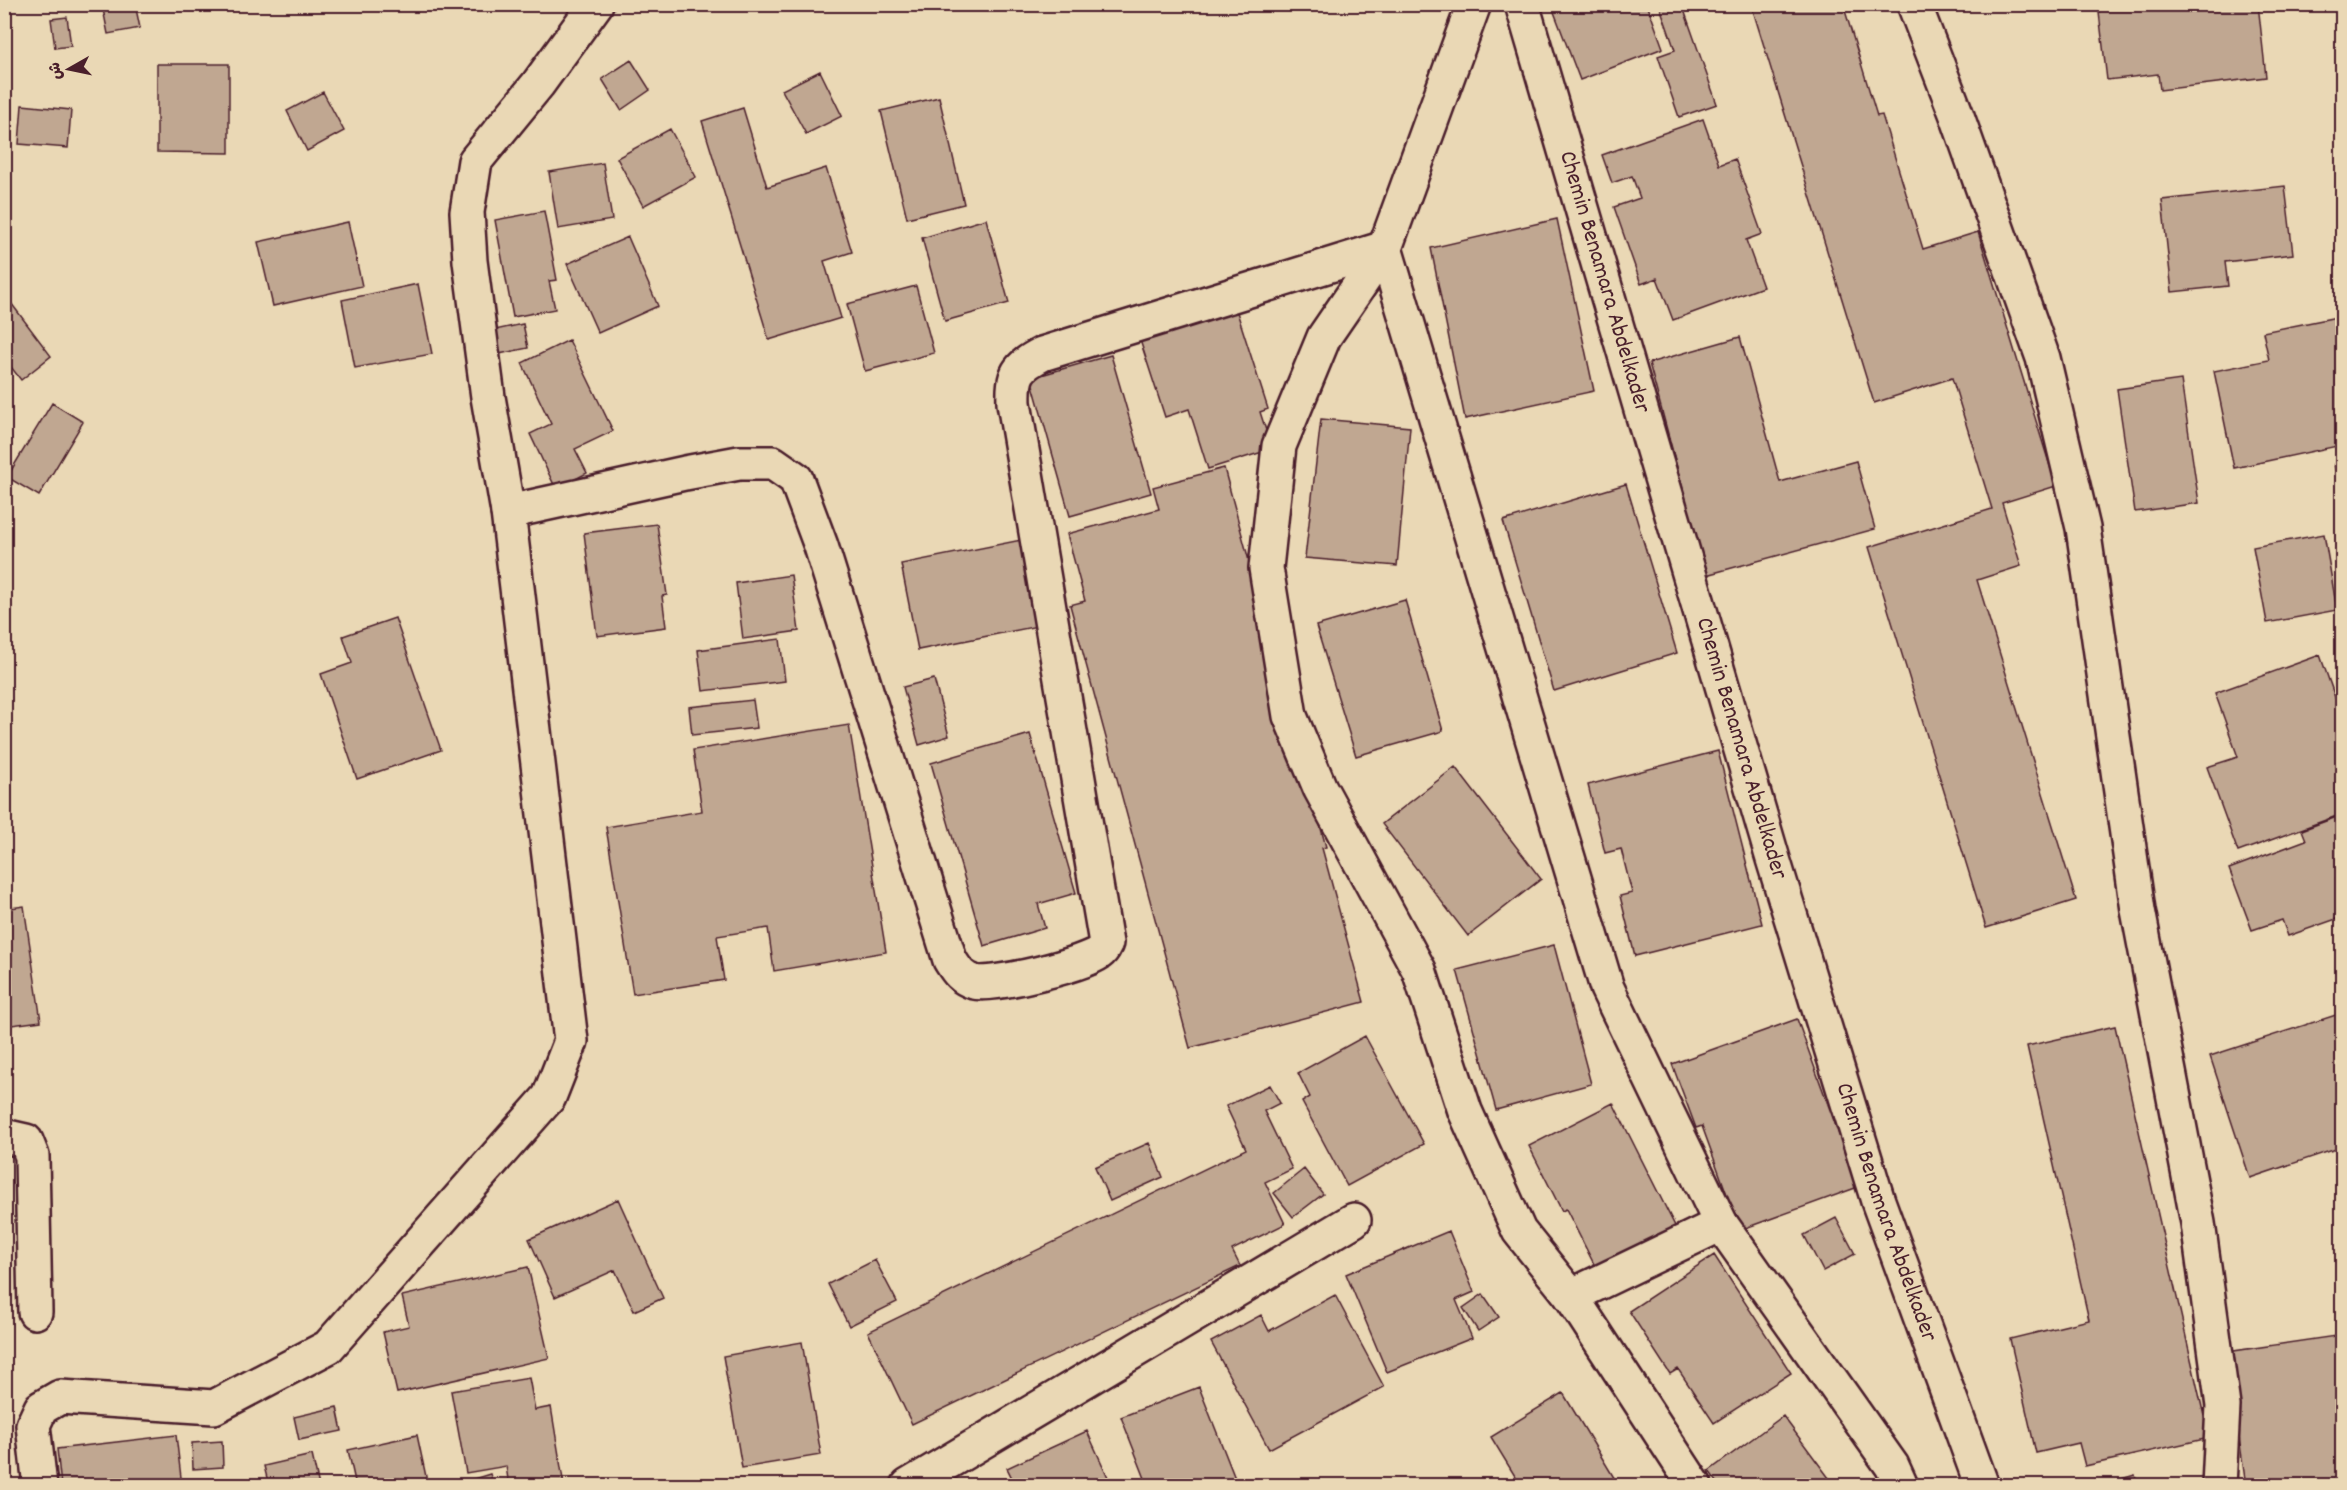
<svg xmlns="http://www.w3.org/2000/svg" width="2347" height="1490" font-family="Dekko,'Playpen Sans Arabic',sans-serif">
  <rect width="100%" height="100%" fill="#ead8b5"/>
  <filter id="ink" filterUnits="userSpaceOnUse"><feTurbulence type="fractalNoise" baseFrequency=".0167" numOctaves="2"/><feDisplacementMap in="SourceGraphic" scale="12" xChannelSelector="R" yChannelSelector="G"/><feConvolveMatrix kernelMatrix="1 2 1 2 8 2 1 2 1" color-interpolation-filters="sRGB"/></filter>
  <g filter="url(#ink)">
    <path fill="#c0a791" stroke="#4a1f2b" stroke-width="1.5" d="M102,4H135L140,28L108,34Z
      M1551,4H1647L1663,48L1580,80Z
      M1659,4H1682L1717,104L1679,117L1658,56L1675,50Z
      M1751,4H1843L1877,116L1882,115L1923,249L1978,232L2056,486L2002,503L2021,566L1977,580L2076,900L1986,928L1869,547L1992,509L1952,378L1874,403Z
      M2098,4H2258L2266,77L2160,90L2158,74L2107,80Z
      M67,17L71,46L55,48L51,19Z
      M631,60L650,90L621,110L602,79Z
      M157,64H229V153L157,152Z
      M820,71L842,116L806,134L782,90Z
      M323,92L344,131L307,151L287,111Z
      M939,97L964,204L907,218L881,111Z
      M22,105L71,110L68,148L19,144Z
      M743,108L767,187L826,168L852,252L824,261L841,318L769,340L702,121Z
      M1703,119L1719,165L1735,159L1762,234L1746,240L1763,287L1673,320L1657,278L1641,284L1614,207L1640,198L1632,176L1612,183L1602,155Z
      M670,129L696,177L643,206L617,158Z
      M603,163L612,220L558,229L549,172Z
      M2285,186L2293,254L2225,262L2228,286L2172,292L2162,200Z
      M544,211L557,280L549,281L555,309L513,317L495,220Z
      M986,219L1009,303L945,321L922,238Z
      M1557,219L1594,391L1465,419L1431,248Z
      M348,222L362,286L273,306L258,242Z
      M628,237L658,306L598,333L567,264Z
      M418,284L432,354L355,368L342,300Z
      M916,286L934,353L865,371L847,304Z
      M5,295L51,356L21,380L4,358Z
      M1236,309L1268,409L1260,412L1272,449L1208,469L1189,409L1165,417L1140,340Z
      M2342,316V445L2234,468L2214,371L2269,360L2263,332Z
      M523,324L528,348L499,354L495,330Z
      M1740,337L1780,482L1856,461L1875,529L1706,575L1649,363Z
      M569,340L613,431L575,449L587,473L556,489L530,434L551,424L522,363Z
      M1111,355L1151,493L1070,516L1031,378Z
      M2181,380L2199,503L2135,512L2117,389Z
      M52,403L83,422L39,496L7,477Z
      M1321,419L1410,427L1397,566L1305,558Z
      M2342,462V503L2334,464Z
      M1224,468L1326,847L1322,848L1364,1002L1190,1048L1070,605L1085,601L1067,534L1159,509L1153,487Z
      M1626,484L1677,653L1554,691L1503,521Z
      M657,524L667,595L662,596L666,627L597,636L584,533Z
      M2324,534L2337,610L2267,623L2253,547Z
      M1031,538L1048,624L918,650L901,564Z
      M791,575L799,631L743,639L736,583Z
      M1405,600L1443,731L1356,756L1316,626Z
      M395,618L441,750L357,779L321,674L352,663L343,636Z
      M780,639L785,681L703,691L698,650Z
      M2320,655L2342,717V746L2336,748L2342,765V814L2238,852L2207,767L2238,757L2215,693Z
      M934,679L949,736L919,745L903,687Z
      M753,700L757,728L692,735L689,707Z
      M849,725L886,952L774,971L768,928L717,936L724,980L633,994L606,827L702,811L693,750Z
      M1030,734L1076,893L1038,904L1045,928L984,946L931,763Z
      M1718,751L1762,924L1635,956L1620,896L1632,893L1621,849L1605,853L1588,785Z
      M1455,767L1541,879L1468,936L1382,824Z
      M2342,815V875L2336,878L2342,897V917L2288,936L2282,920L2252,930L2229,869L2306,840L2302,830Z
      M24,906L41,1021L4,1026V909Z
      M1554,945L1591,1084L1496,1110L1457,970Z
      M2342,1013V1147L2250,1178L2210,1056Z
      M1797,1019L1858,1187L1740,1230L1702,1126L1696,1128L1672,1064Z
      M2115,1026L2209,1438L2085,1466L2079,1443L2036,1453L2010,1339L2089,1320L2027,1046Z
      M1365,1036L1424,1144L1347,1186L1302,1102L1310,1097L1298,1073Z
      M1270,1085L1280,1103L1264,1111L1292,1169L1265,1182L1285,1224L1232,1250L1240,1266L912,1424L868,1332L1246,1149L1226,1106Z
      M1613,1103L1677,1230L1597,1270L1566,1209L1562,1211L1529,1146Z
      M1149,1143L1163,1177L1110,1201L1095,1167Z
      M1304,1169L1323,1194L1293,1217L1274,1193Z
      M618,1199L663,1298L634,1311L615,1270L555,1297L529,1239Z
      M1836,1218L1855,1254L1823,1271L1804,1235Z
      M1449,1231L1474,1292L1456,1300L1472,1338L1387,1372L1346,1274Z
      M1714,1255L1791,1373L1714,1423L1678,1369L1670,1374L1629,1311Z
      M875,1260L897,1302L849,1326L828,1284Z
      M528,1267L549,1358L397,1393L383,1332L409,1326L402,1296Z
      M1483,1294L1499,1317L1478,1331L1463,1308Z
      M1335,1295L1384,1387L1269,1449L1211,1342L1261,1315L1269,1331Z
      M2342,1335V1486H2246L2227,1352Z
      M802,1342L821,1455L742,1468L723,1356Z
      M529,1378L535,1410L551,1407L564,1486H509L506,1466L466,1473L451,1391Z
      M1199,1387L1238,1486H1148L1121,1417Z
      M1563,1393L1619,1486H1521L1491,1437Z
      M337,1407L342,1431L299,1440L294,1417Z
      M1783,1416L1835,1486H1720L1709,1471Z
      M1087,1431L1112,1486H1016L1007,1468Z
      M176,1435L182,1486H61L57,1449Z
      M417,1435L428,1486H356L348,1450Z
      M222,1441L223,1467L193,1469L192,1443Z
      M312,1455L319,1486H269L264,1466Z
      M490,1474L494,1486H465L464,1482Z
      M2135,1475L2138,1486H2097Z"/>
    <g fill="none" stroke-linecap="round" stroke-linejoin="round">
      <defs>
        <g id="minor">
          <path d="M1474,4L1385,248L1607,988L1721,1224L1892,1466L1901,1486"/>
          <path id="s1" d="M1522,4L1773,859L1878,1201L1982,1486"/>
          <path d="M1914,4L1956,113L2043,358L2083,528L2138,910L2198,1223L2223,1406L2219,1486"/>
          <path d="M1385,248L1324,337L1279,446L1266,568L1290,716L1320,788L1419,970L1465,1111L1519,1231L1571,1296L1695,1486"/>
          <path d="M508,512L685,473L739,463H773L796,479L821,546L950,960C957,971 961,978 974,982C992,987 1088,964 1101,951C1103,950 1105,945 1106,943L1014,403C1013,374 1017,367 1042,354L1385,248"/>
          <path d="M4,1136L26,1141L32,1156L35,1312"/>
          <path d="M1571,1296L1721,1224"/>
          <path d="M40,1486L33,1425L41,1408L60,1397L214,1407L328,1347L549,1097L571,1041L508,512L488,397L470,261L467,212L475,161L538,84L596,4"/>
          <path d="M908,1486L1354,1220"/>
        </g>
      </defs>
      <use href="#minor" stroke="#4a1f2b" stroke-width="38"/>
      <use href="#minor" stroke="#ead8b5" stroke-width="33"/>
    </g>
  </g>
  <g text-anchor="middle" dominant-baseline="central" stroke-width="5" stroke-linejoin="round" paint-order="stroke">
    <g font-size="24" fill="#4a1f2b" stroke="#ead8b5">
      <text stroke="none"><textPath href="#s1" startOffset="290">Chemin Benamara Abdelkader</textPath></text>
      <text stroke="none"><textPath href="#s1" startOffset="776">Chemin Benamara Abdelkader</textPath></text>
      <text stroke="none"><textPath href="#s1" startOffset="1262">Chemin Benamara Abdelkader</textPath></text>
    </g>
  </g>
  <rect width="2347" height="1490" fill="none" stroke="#ead8b5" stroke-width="24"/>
  <rect x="12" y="12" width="2323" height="1466" fill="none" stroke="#4a1f2b" stroke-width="2" filter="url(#ink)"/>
  <g transform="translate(69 69) rotate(261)" stroke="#ead8b5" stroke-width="4.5" paint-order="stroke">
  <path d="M0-4.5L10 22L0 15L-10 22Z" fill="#4a1f2b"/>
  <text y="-9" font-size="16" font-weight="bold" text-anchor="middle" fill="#4a1f2b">ش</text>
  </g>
</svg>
